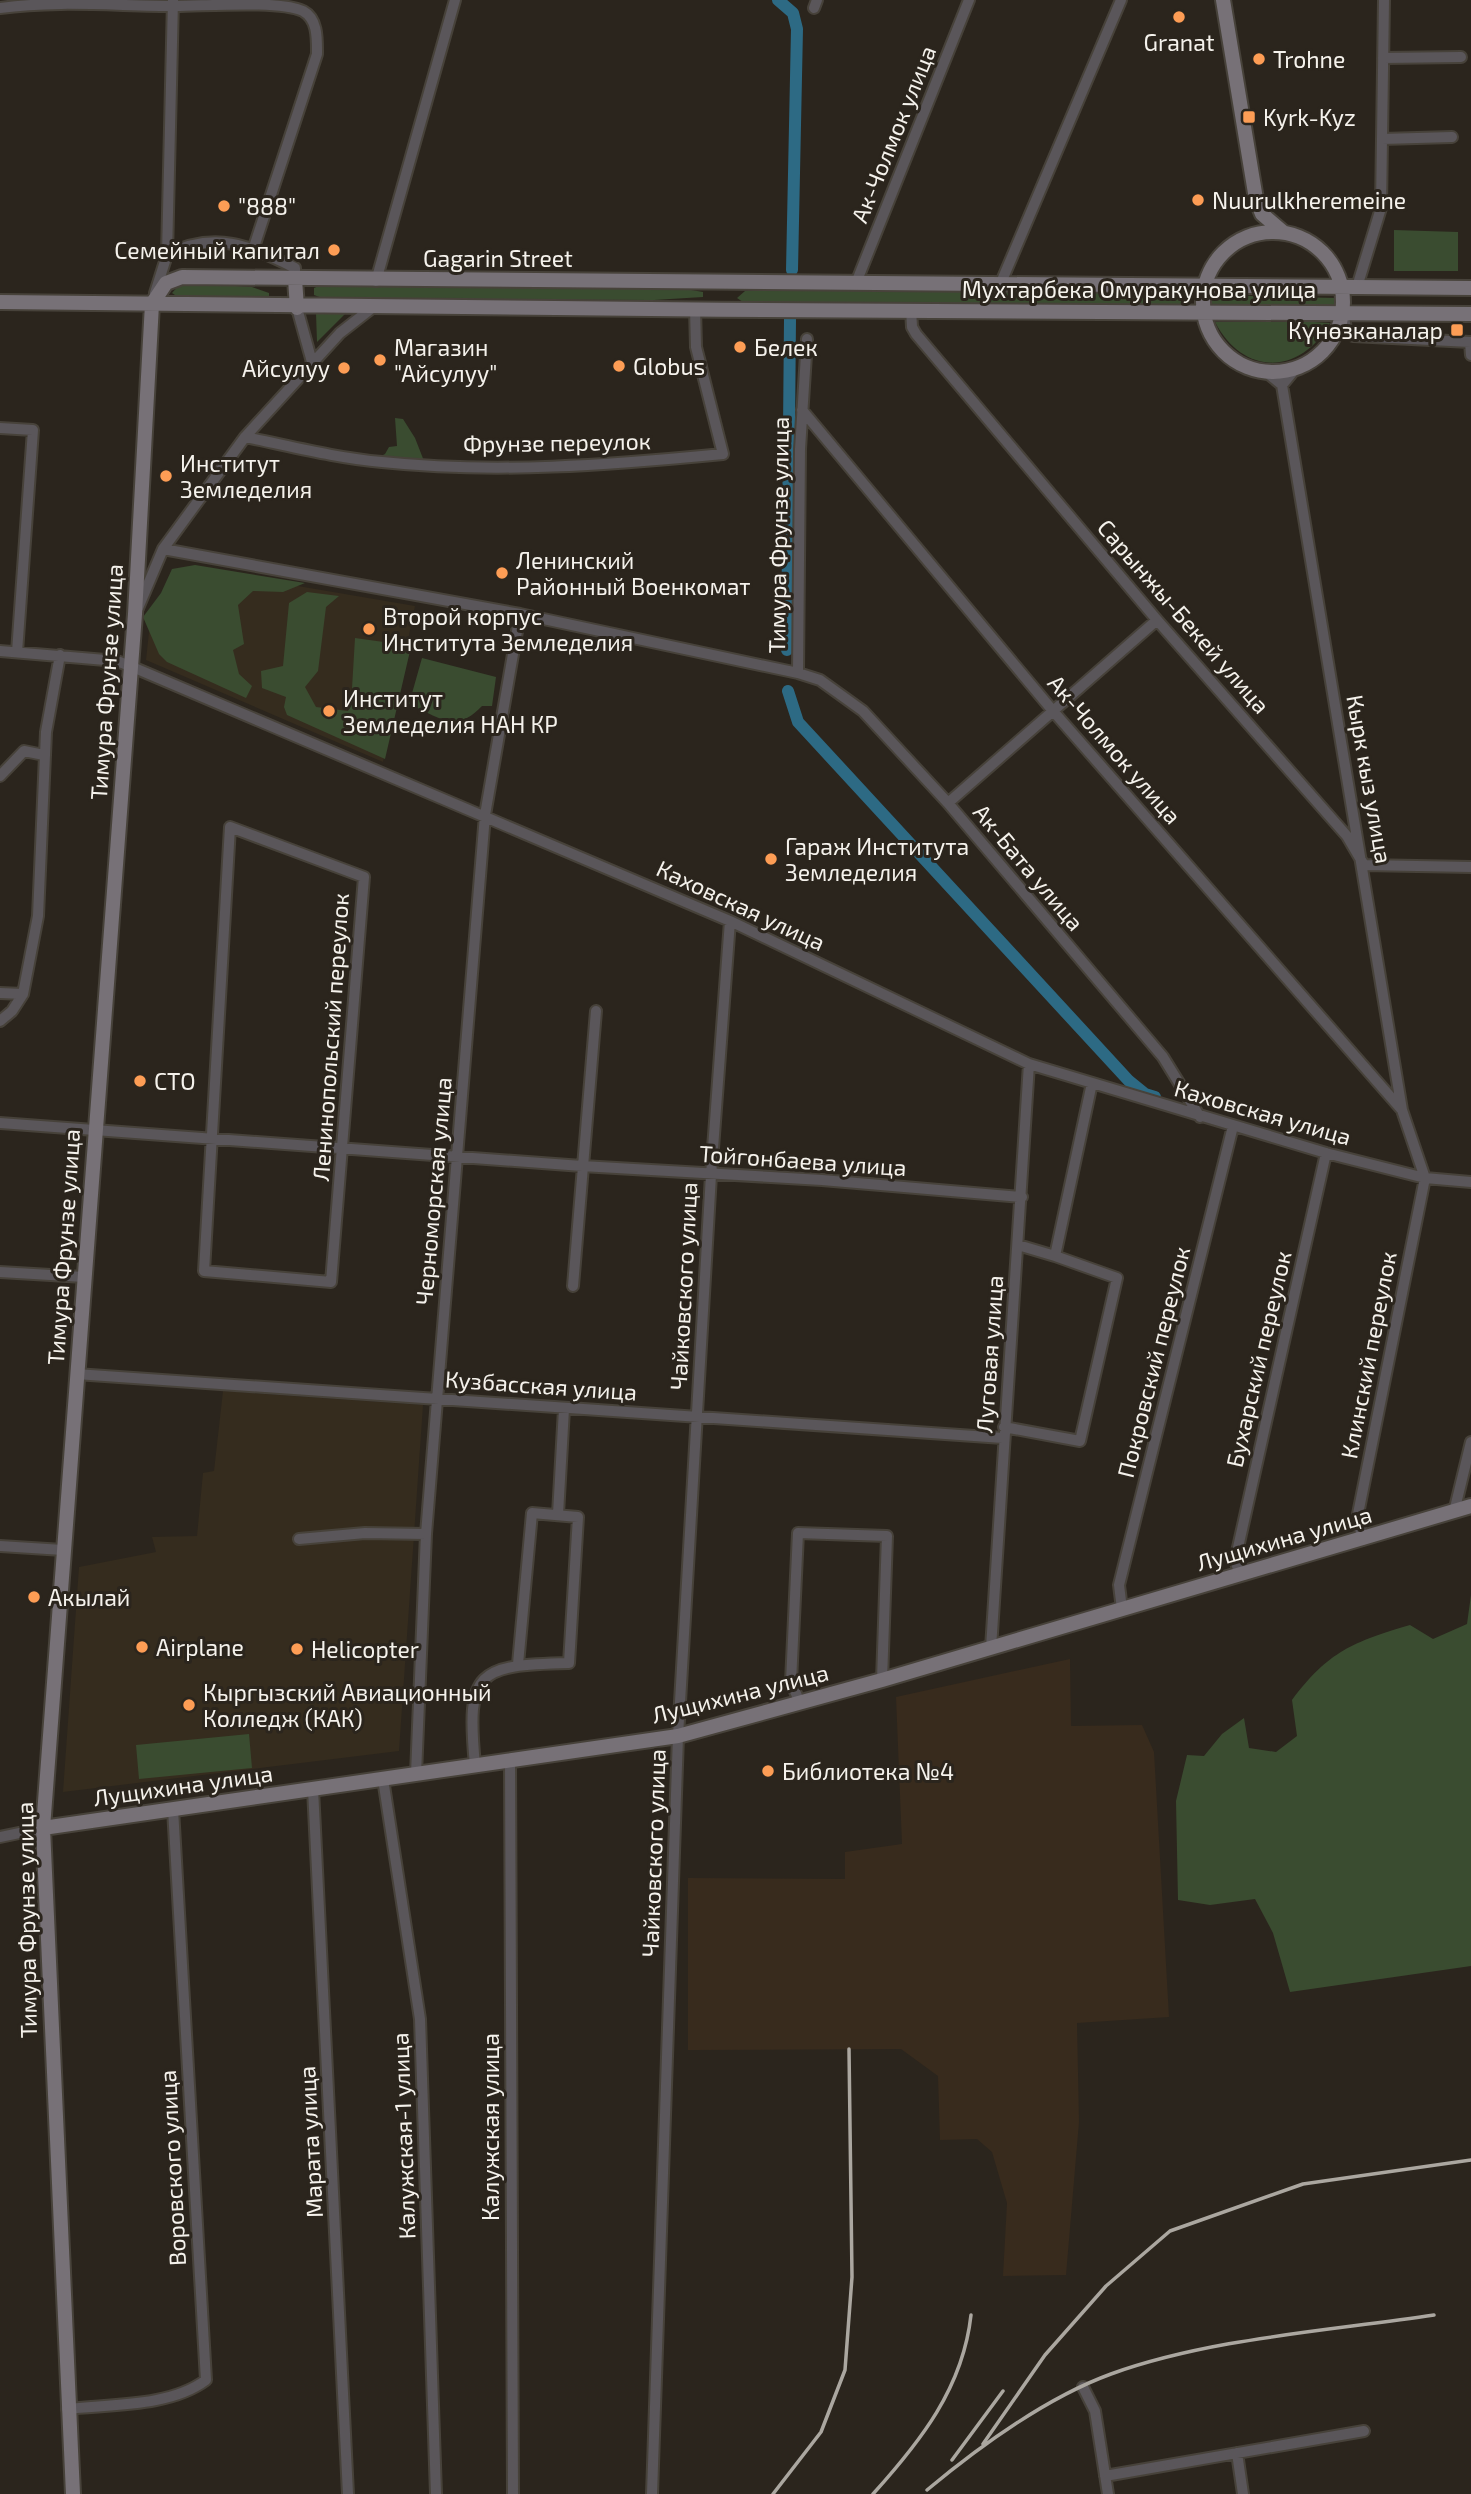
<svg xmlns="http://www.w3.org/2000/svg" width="1471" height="2494" font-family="'Exo 2',sans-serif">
  <rect width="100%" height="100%" fill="#2b251d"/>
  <path fill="#382b1d" d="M1070,1659L1071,1726L1142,1725L1154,1752L1169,2017L1077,2023L1079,2122L1066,2275L1003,2276L1007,2203L992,2152L977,2139L940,2140L938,2076L901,2049L688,2050V1878L845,1879V1852L902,1844L896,1697Z"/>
  <path fill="#352c1e" d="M178,575L292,585L415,606L383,762L146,660L151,613Z
    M223,1391L423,1405L399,1751L63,1792L79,1567L156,1552L152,1537L197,1536L203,1473L214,1471Z"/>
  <path fill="#3a4c30" d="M1394,230L1458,232V271H1394Z
    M188,283L252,287L269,293V297L181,299L172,293L180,284Z
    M321,285L680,288L703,292V297L654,300L325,299L314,295V288Z
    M762,290L1185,294L1191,302L1187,306H1167L772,303L743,302L737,298L745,291Z
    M1214,295L1336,298L1335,307H1216L1210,302Z
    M316,313H346L317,342Z
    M1215,322H1315L1330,323C1300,376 1243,376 1215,322Z
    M395,418L403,419L415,438L424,461L377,458L385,454L389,447L397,446Z
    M195,565L305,583L283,592L253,591L238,605L244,644L233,650L239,674L252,686L246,698L167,662L159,654L143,617L161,593L172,569Z
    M307,592L339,596L326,607L318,671L305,687L316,707L348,711L351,705L355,638L405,645L408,642L410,651L385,759L287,715L284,707L286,697L262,688L261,671L283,666L289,603Z
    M422,658L496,677L492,706H482C456,734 438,717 409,704Z
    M1471,1595V1966L1290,1992L1273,1933L1255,1899L1210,1905L1178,1900L1176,1801L1187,1755L1204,1756L1222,1734L1244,1718L1249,1748L1276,1752L1297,1736L1292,1700C1329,1651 1353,1642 1410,1625L1433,1639L1467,1624Z
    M249,1734L252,1768L139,1779L136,1745Z"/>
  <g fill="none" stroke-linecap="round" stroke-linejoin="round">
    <path stroke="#2d6a84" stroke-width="12" d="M778,0L793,13L797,29L792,270
      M787,650L790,319
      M788,691L798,722L1129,1081L1145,1094L1155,1097"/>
    <defs>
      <path id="street" d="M0,8C58,0 117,6 176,6C206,6 279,0 303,11C318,19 317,39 317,54L254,247
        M814,8L817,0
        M1383,58L1461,57
        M1382,139L1452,137
        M167,255C214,230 252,246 295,268V279
        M376,281L455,0
        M856,283L969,0
        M1000,285L1121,0
        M1357,287L1381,208L1384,0
        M155,293L167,255L173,0
        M297,308L312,362
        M911,309L912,327L916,334L1157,620L1347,836L1364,865L1471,867
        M1343,313L1346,328L1353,336L1470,342L1471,355
        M1265,371L1282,385L1402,1110L1425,1178L1358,1514L1362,1540
        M1282,385L1296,368
        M802,410L1053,711L1402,1110
        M0,428L33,430L17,652
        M245,437C290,446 336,458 382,462C495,474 610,465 723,454L696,347L695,308
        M163,549L520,614L798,673L800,449L807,339
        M138,608L163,549L245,437L340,333L372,308
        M0,651L117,661L130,666L730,921L1029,1064L1326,1153L1425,1178L1471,1182
        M798,673L820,680L863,711L948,803L1163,1057L1200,1117
        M0,776L24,751L44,755
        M948,803L1157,620
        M230,827L364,877L331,1282L204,1271Z
        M0,993L23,994L38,916L46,732L60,655
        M0,1021L12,1011L23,994
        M0,1123L582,1166L822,1180L1022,1197
        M1018,1245L1055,1256
        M0,1272L84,1277
        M573,1286L596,1011
        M76,1374L1003,1438
        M1004,1427L1080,1441L1117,1278L1055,1256L1092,1083
        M1454,1512L1471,1442
        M558,1514L564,1409
        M299,1539L365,1533L426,1534
        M0,1546L63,1550
        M1240,1575L1235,1560L1237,1552L1326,1153
        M1122,1609L1119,1585L1233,1126
        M991,1648L1029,1064
        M800,1703L791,1682L798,1533L887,1536L882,1680
        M510,1760L513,2494
        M475,1765C466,1671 477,1665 569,1663L578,1517L532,1513L518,1664
        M416,1774L426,1534L485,815L520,614
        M383,1779L420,2019L436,2494
        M313,1789L348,2494
        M0,1837L43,1828
        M1083,2387L1095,2411L1108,2494
        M67,2409C111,2404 170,2407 206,2380L173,1809
        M1237,2453L1243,2494
        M1105,2476L1364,2431
        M652,2494L678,1736L711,1175L730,921"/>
      <path id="secondary" d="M1223,0L1256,199L1262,214L1283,232
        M1203 302a70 70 0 1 1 140 0a70 70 0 1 1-140 0Z
        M295,279L297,308
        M0,302C490,309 981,312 1471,314
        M152,304L166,283L182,277L1471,288
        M43,1828L678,1736L882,1680L1471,1506
        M73,2494L43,1828L135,614L152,304"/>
    </defs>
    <use href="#street" stroke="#47423a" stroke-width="14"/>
    <use href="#secondary" stroke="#47423a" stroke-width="18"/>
    <use href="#street" stroke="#5a565a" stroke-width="10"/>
    <use href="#secondary" stroke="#777177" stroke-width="14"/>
    <path stroke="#aba7a0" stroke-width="3.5" d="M983,2444L1045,2355L1106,2286L1170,2231L1303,2184L1471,2160
      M952,2460L1003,2391
      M927,2490C980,2446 1045,2398 1111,2374C1211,2338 1329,2331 1434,2315
      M773,2494L821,2432L845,2370L852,2277L849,2049
      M873,2494C920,2442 963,2388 971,2315"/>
  </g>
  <g fill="#fd9d55" stroke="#2b251d" stroke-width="2.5">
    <circle cx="1179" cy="17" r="7"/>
    <circle cx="1259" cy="59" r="7"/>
    <rect x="1242" y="110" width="14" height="14" rx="3.5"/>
    <circle cx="1198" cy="200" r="7"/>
    <circle cx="224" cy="206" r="7"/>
    <circle cx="334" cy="250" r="7"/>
    <rect x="1450" y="323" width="14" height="14" rx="3.5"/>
    <circle cx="740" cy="347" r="7"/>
    <circle cx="380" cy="360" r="7"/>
    <circle cx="619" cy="366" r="7"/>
    <circle cx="344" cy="368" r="7"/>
    <circle cx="166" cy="476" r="7"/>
    <circle cx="502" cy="573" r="7"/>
    <circle cx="369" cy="629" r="7"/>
    <circle cx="329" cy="711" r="7"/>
    <circle cx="771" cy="859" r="7"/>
    <circle cx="140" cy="1081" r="7"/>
    <circle cx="34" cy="1597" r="7"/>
    <circle cx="142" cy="1647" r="7"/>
    <circle cx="297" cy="1649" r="7"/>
    <circle cx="189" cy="1705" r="7"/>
    <circle cx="768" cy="1771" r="7"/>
  </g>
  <g text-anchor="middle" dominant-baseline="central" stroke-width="6" stroke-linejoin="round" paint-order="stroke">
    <g font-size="23" fill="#f5f2ec" stroke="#2b251d" text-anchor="start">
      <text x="1179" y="42" text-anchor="middle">Granat</text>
      <text x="1273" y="59">Trohne</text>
      <text x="1263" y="117">Kyrk-Kyz</text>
      <text x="1212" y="200">Nuurulkheremeine</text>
      <text x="238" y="206">"888"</text>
      <text x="320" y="250" text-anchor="end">Семейный капитал</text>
      <text x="1443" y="330" text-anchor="end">Күнөзканалар</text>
      <text x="394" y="347">Магазин<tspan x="394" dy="26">"Айсулуу"</tspan></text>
      <text x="754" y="347">Белек</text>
      <text x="633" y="366">Globus</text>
      <text x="330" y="368" text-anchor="end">Айсулуу</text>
      <text x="180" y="463">Институт<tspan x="180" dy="26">Земледелия</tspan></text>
      <text x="516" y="560">Ленинский<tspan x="516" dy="26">Районный Военкомат</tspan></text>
      <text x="383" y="616">Второй корпус<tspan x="383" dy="26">Института Земледелия</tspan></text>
      <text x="343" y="698">Институт<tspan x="343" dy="26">Земледелия НАН КР</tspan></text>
      <text x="785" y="846">Гараж Института<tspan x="785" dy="26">Земледелия</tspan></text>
      <text x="154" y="1081">СТО</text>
      <text x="48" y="1597">Акылай</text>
      <text x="156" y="1647">Airplane</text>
      <text x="311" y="1649">Helicopter</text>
      <text x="203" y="1692">Кыргызский Авиационный<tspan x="203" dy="26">Колледж (КАК)</tspan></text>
      <text x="782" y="1771">Библиотека №4</text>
    </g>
    <g font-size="23" fill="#f5f2ec" stroke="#2b251d">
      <text transform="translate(893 134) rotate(-68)">Ак-Чолмок улица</text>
      <text x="498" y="258">Gagarin Street</text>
      <text x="1139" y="289">Мухтарбека Омуракунова улица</text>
      <text transform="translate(557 442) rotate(-1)">Фрунзе переулок</text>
      <text transform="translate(778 535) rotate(-89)">Тимура Фрунзе улица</text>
      <text transform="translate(1184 616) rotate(49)">Сарынжы-Бекей улица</text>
      <text transform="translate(106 682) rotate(-86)">Тимура Фрунзе улица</text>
      <text transform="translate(1115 749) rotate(49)">Ак-Чолмок улица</text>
      <text transform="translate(1370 779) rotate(80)">Кырк кыз улица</text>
      <text transform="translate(1029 867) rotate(50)">Ак-Бата улица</text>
      <text transform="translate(741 905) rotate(25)">Каховская улица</text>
      <text transform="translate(330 1037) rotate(-86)">Ленинопольский переулок</text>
      <text transform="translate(1263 1112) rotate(16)">Каховская улица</text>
      <text transform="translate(803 1160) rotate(4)">Тойгонбаева улица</text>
      <text transform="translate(433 1191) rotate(-85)">Черноморская улица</text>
      <text transform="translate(63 1247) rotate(-86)">Тимура Фрунзе улица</text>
      <text transform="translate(683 1286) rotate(-87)">Чайковского улица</text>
      <text transform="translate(989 1354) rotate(-86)">Луговая улица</text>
      <text transform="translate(1368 1355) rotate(-79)">Клинский переулок</text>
      <text transform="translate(1258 1359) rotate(-77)">Бухарский переулок</text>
      <text transform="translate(1153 1362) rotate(-76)">Покровский переулок</text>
      <text transform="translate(541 1385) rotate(4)">Кузбасская улица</text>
      <text transform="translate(1284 1538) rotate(-16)">Лущихина улица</text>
      <text transform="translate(740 1693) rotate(-14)">Лущихина улица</text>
      <text transform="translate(183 1785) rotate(-8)">Лущихина улица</text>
      <text transform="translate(653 1853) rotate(-88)">Чайковского улица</text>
      <text transform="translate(26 1920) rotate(-91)">Тимура Фрунзе улица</text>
      <text transform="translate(490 2127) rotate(-90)">Калужская улица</text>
      <text transform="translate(403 2136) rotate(-92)">Калужская-1 улица</text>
      <text transform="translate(310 2142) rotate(-93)">Марата улица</text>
      <text transform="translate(172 2168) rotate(-93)">Воровского улица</text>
    </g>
  </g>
</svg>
